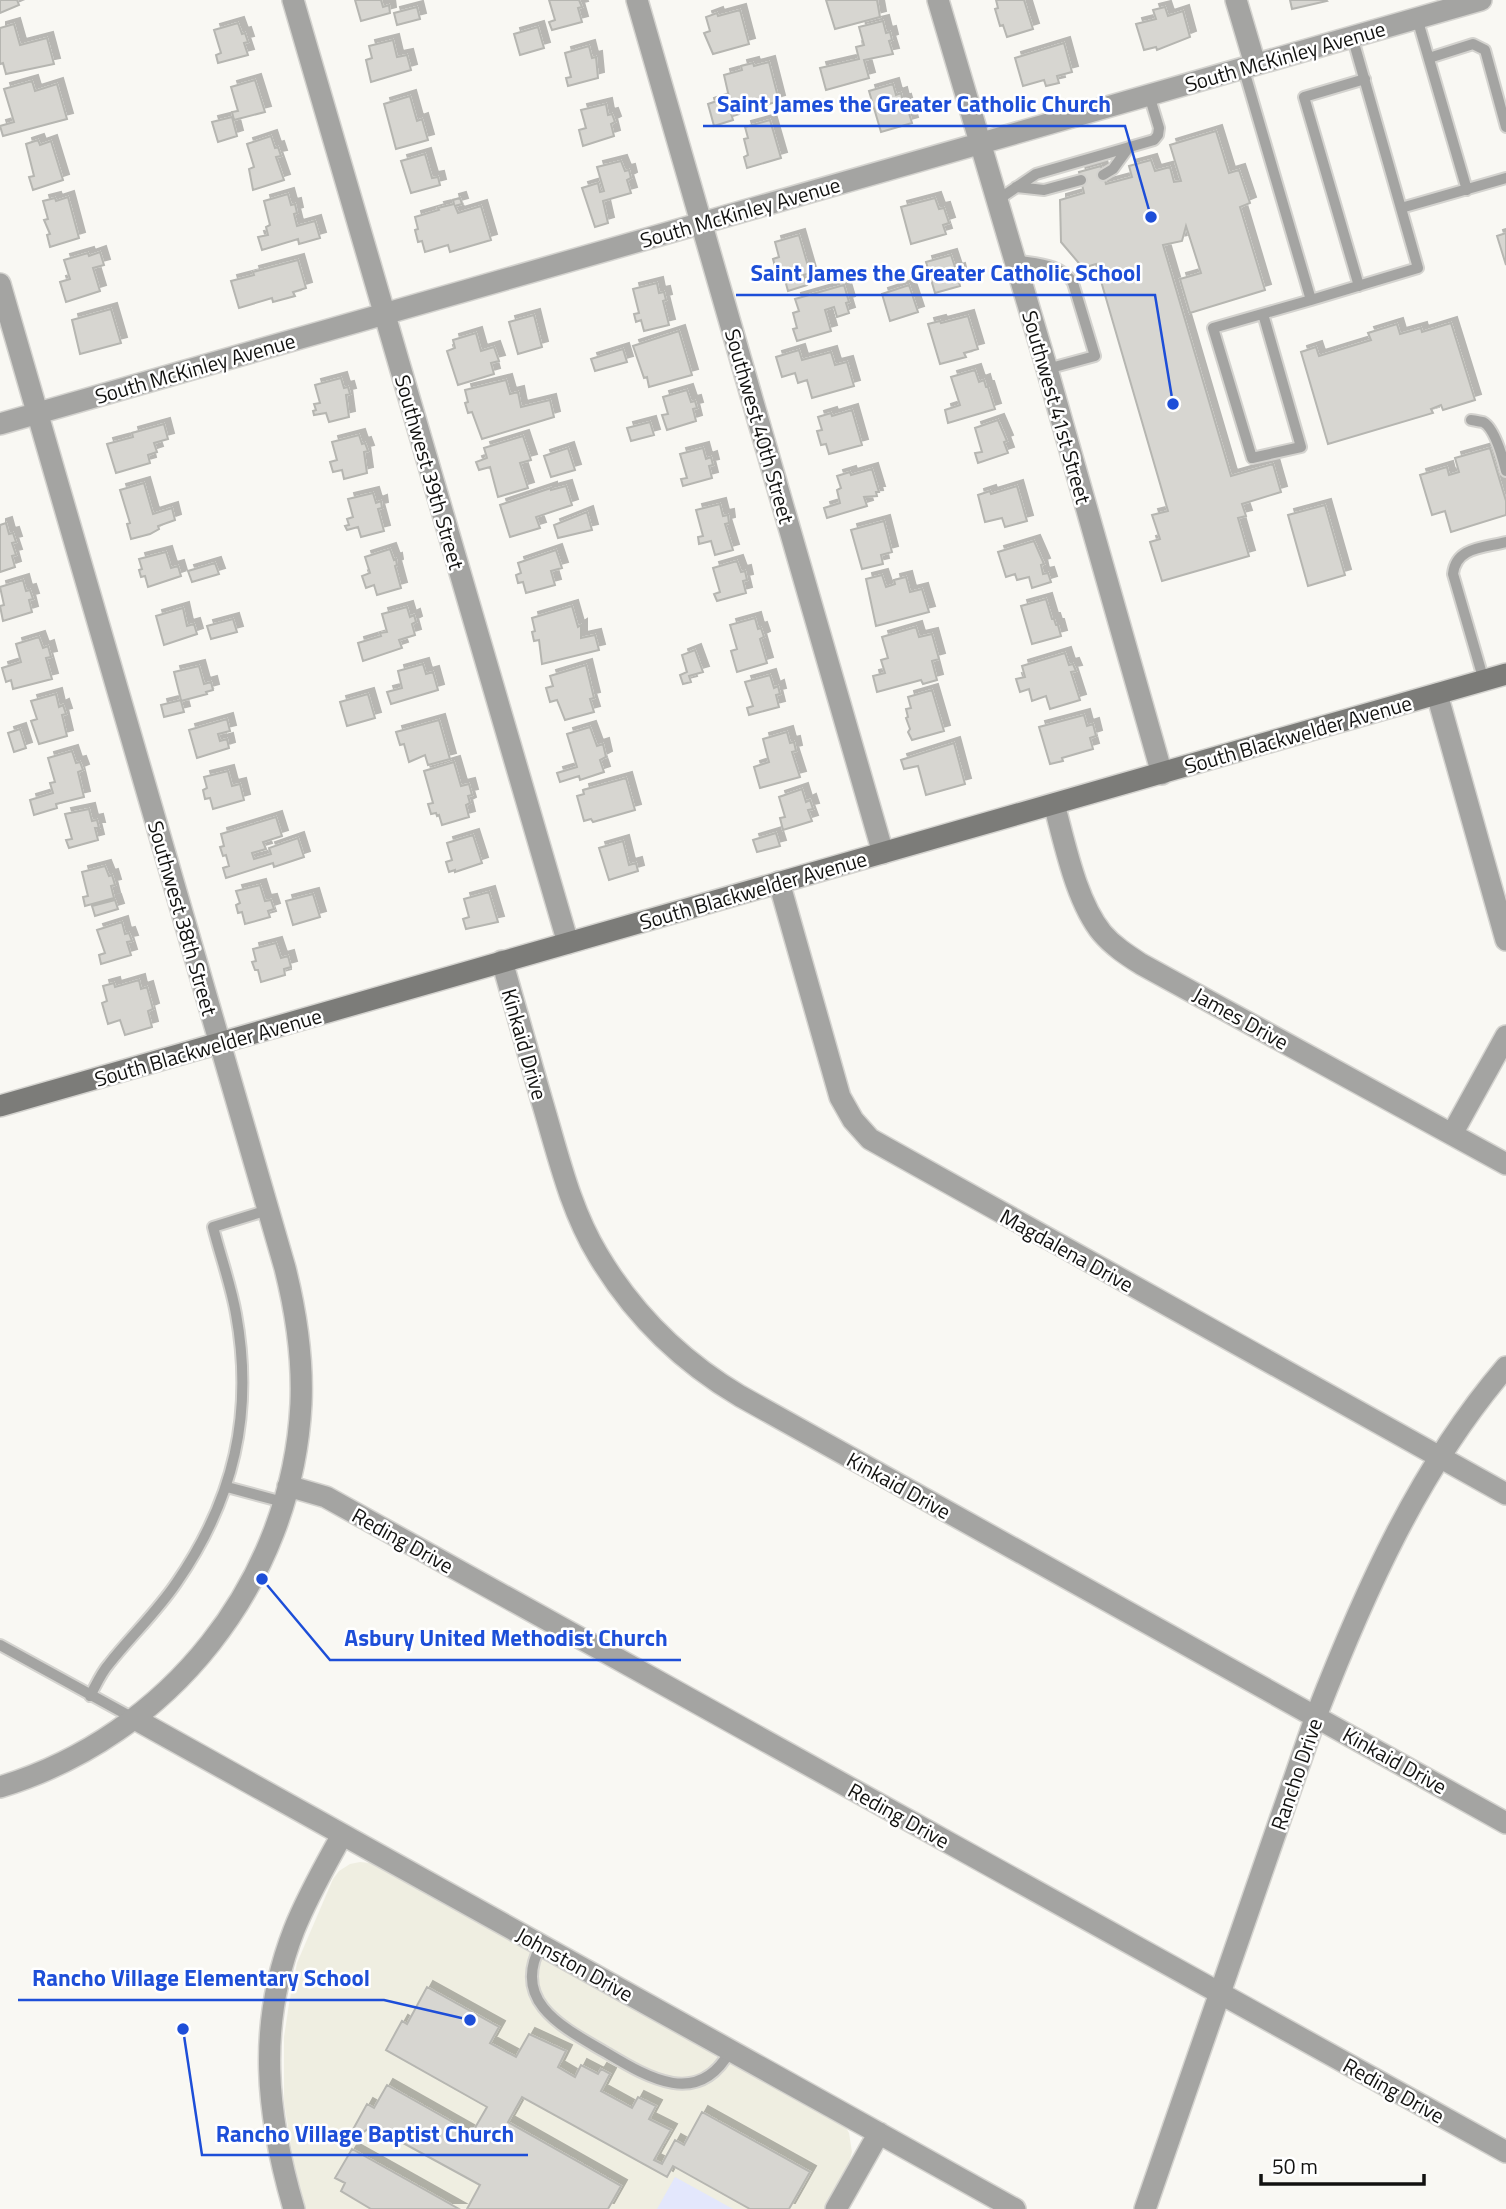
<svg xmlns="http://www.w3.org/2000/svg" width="1506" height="2209" font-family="'Titillium Web',sans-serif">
  <defs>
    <filter id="shadow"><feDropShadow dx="6" dy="-6" stdDeviation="0" flood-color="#0004"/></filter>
  </defs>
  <rect width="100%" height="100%" fill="#f9f8f3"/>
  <path fill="#efeee1" d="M360,1862L370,1863L845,2126L849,2133L852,2152L849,2163L824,2209H306L294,2166L284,2102V2037L289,2004L297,1963L333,1879L339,1871L350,1864Z"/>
  <path fill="#e3e7fc" d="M675,2177L733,2209H657Z"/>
  <path fill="#d7d6d1" stroke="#b6b6b1" stroke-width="2" filter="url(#shadow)" d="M0,0H17L19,5L0,13Z
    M355,0H381L383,7L389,5L390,13L361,21Z
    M549,0H579L582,7L578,8L582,22L552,30L549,22L555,20Z
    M826,0H877L880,17L835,29Z
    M996,0H1024L1033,29L1007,37L1003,25L1000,26L995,9L998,8Z
    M1290,0H1326L1327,1L1292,9Z
    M417,7L420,19L397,25L394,13Z
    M1165,7L1168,16L1183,11L1190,37L1157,50L1156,47L1144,50L1136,24L1156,19L1153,10Z
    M740,10L749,44L713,54L704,33L710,31L706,17L717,13L718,16Z
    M883,21L886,33L890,32L892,40L889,41L893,54L864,60L869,78L826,90L820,68L859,59L856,47L864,45L859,27Z
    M238,23L242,34L245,33L248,42L244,43L248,55L218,63L216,55L221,53L214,30Z
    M14,24L20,45L47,38L54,64L6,74L3,63L0,64V28Z
    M538,27L544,48L520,55L514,34Z
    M393,40L397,57L407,55L411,70L371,82L366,60L372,58L369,46Z
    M1064,43L1072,72L1057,76L1059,83L1046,86L1044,80L1023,86L1015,58Z
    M589,46L592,58L596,57L598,78L568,86L566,78L571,77L565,53Z
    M769,62L779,101L759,107L758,102L730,110L733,120L714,126L708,104L729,97L724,75L742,70L741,66L753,63L754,66Z
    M255,80L265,112L234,120L232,112L238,111L231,87Z
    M32,81L35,91L57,84L67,119L3,136L0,126L14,122L4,89Z
    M893,84L896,95L901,93L903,101L905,100L912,123L881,132L869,91Z
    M410,96L417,121L422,119L428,140L396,149L384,104Z
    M606,104L608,115L612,114L615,122L611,124L614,136L583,146L579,130L586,128L581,110Z
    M232,117L237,136L218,142L212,122Z
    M770,120L781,158L747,168L744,157L748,155L744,139L748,138L745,127Z
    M1216,131L1229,173L1239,170L1250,203L1240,207L1265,290L1190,313L1180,279L1201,273L1186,226L1182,241L1163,245L1231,476L1273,464L1281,492L1242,504L1246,516L1238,518L1249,556L1162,581L1150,542L1160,539L1152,515L1168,511L1096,264L1083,268L1061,242L1060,200L1084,193L1079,172L1101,166L1106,184L1132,177L1129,166L1151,160L1155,171L1170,167L1174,182L1181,181L1170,145Z
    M271,136L275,148L278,147L281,156L276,157L284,180L253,190L249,169L254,167L247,144Z
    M38,140L40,145L51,141L63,180L33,190L29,177L34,176L26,144Z
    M425,154L432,178L438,177L440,185L411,193L401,161Z
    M621,161L625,171L629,170L631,178L627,180L631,193L603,201L608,223L595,227L582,188L598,183L600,192L604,191L597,167Z
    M288,194L291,205L295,204L297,213L294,214L297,226L315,221L320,238L299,244L298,239L262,250L258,237L268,235L266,227L270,225L264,201Z
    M68,197L79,238L50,247L47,235L50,234L44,220L48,219L43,201L55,198L56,201Z
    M460,198L462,204L455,206L458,213L481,206L491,240L450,252L448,245L425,252L422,241L418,242L415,230L418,229L415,217L439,210L438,208L454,204L453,200Z
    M935,198L939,209L944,208L949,223L943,225L946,234L911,244L901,207Z
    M1506,233V265L1497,236Z
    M799,235L810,273L804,275L807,285L788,291L785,280L779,282L773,259L779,257L775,242Z
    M100,252L104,265L93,268L100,291L66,302L60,282L70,279L64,260L88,253L89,256Z
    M951,255L956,270L959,269L961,277L958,278L960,286L935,293L926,262Z
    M298,260L306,288L293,292L295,296L273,302L272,298L239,308L231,281L254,275L253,272Z
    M657,283L659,293L664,292L666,300L663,301L669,325L644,331L641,320L636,322L634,314L639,313L633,289Z
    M844,285L849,302L846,303L849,313L837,317L834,307L825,310L831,331L797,341L793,329L797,328L793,313L799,311L795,299Z
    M909,285L918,312L890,321L882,294Z
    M111,309L121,343L80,354L72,320Z
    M534,315L542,347L518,354L509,322Z
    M968,316L978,349L964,353L966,357L940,364L928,324L940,321L941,323Z
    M1451,323L1475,400L1443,410L1441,405L1431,409L1433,413L1328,444L1301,352L1316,347L1319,356L1371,340L1368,333L1397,324L1400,334L1421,328L1422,332Z
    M679,331L692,375L649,387L647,377L644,378L633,346Z
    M476,333L481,351L494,347L499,361L491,363L494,374L458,385L447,351L455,348L453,340Z
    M623,349L627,362L595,371L591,359Z
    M799,350L802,360L831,352L835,365L847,362L854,386L812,398L807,380L798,383L795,373L782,377L776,357Z
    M975,370L979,382L984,380L986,387H988L995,409L948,423L945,410L960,405L951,377Z
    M341,378L344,388L348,387L350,394L346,395L349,417L329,422L326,413L314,415L313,411L316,410L314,404L320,403L315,385Z
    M506,380L510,394L518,392L521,407L550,400L554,417L482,439L472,412L468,413L465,403L468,402L465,390Z
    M687,390L691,402L695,401L697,408L693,409L696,421L667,430L662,415L668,414L663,397Z
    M852,410L862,445L829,454L826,444L821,445L817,431L822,430L818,417L831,413L832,416Z
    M998,420L1007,441L1004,442L1008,453L978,463L975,453L982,452L975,428Z
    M650,422L654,435L631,441L627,428Z
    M164,424L168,439L154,443L157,452L148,455L150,463L116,473L107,444L133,437L132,433Z
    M359,435L362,444L365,443L368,451L364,452L367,473L344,479L342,470L333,472L330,462L337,460L332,442Z
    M523,436L531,460L520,463L528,488L498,497L490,467L479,470L476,462L487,458L484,448Z
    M568,448L575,470L551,477L544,456Z
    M703,448L706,459L711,457L713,465L709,466L712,478L683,486L681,479L687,478L680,454Z
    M1490,448L1506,501V515L1451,532L1445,511L1432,515L1420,475L1447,467L1449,475L1459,472L1455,458Z
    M872,469L879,492H876L877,496L864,497L867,506L827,518L824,508L840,503L837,490L841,488L837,476L850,472L851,475Z
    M144,483L153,514L172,508L175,520L158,526L159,529L150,534L131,539L127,524L130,523L120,490Z
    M566,486L572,505L536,517L540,528L510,537L500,505L551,488V490Z
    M1017,486L1027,521L1005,527L1002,518L985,522L978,495L990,491L991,494Z
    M373,493L376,503L381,501L382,508L378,509L384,531L361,537L358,527L347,530L345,526L349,525L347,519L353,517L348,499Z
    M720,504L723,516L728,515L729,523L725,524L733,550L715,555L711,541L699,544L698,537L703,536L696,510Z
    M1325,505L1345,575L1308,586L1288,515Z
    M587,512L592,530L558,538L554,525Z
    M884,521L892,552L881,555L883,564L862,569L851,530Z
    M6,523L9,534L13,533L16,542L12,543L16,555L12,556L15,567L0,572V525Z
    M1034,541L1044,564L1041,565L1043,574L1048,573L1051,582L1032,588L1029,577L1017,580L1015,574L1006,577L998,552Z
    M390,549L394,560L396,559L397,565L395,566L401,588L377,595L374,585L366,588L362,576L370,573L365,557Z
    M556,550L562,568L551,571L555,585L526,593L523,582L518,583L516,575L521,573L518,563Z
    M166,552L171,568L178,566L181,576L148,587L145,576L141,577L139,570L142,569L139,559Z
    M737,561L741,572L745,571L747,580L743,581L746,593L717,601L714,594L720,592L713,568Z
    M215,563L219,574L192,582L188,571Z
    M882,575L886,587L895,584L894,580L906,577L910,592L922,589L929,612L876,626L866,579Z
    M23,580L26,591L30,590L33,599L29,600L32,612L3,621L0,606L4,605L0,587Z
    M1046,599L1052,619H1054L1056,625H1058L1061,636L1032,644L1021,606Z
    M572,606L578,627L581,625V638L595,635L599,650L542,664L539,640L534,641L532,632L535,631L532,618Z
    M407,607L410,617L414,615L416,622L412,624L415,635L399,640L402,648L363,661L358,643L381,636L380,633L387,632L382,614Z
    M183,608L187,626L194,624L197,634L164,645L156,616Z
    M755,618L758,629L761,628L764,637L760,639L767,663L737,672L731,651L737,649L730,625Z
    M233,619L237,632L211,639L207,626Z
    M916,627L919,637L932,634L939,659L932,661L937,680L923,684L921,680L877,692L873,676L885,673L881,660L888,658L882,637Z
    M39,637L43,648L48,646L51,657L46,658L52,679L13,689L11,680L6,682L2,668L21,662L16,644Z
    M695,650L703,672L689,676L691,682L683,684L680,675L687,672L682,655Z
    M1065,653L1069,665L1073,664L1076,671L1071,672L1080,700L1050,709L1046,696L1032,701L1029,689L1020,692L1016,679L1025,677L1022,666Z
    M423,664L426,674L433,672L438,690L391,704L387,692L402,688L398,671Z
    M586,665L594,698L590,699L594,712L565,720L557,700L550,702L546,688L553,686L550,676Z
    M199,666L204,684L211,682L213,690L206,692L207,694L181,701L184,712L164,717L161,705L181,700L174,672Z
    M770,675L774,688L778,686L780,694L776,695L779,707L749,715L747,708L753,706L745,682Z
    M932,690L944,731L912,740L908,732L910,729L906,718L908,717L906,709L911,708L908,697Z
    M56,694L59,707L63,705L66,714L62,715L67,736L39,744L31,721L37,719L31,701Z
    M368,694L375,718L347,726L340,702Z
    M1084,715L1087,726L1093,724L1096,736L1090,738L1093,749L1062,758L1063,761L1050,764L1039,727Z
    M227,719L230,731L218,734L220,741L227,739L229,748L197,758L189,730Z
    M439,720L450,759L428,765L425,755L409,762L404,744L400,745L396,732Z
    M590,727L597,746L603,744L606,757L600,760L604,772L580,780L579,776L560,782L557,773L577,767L567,734Z
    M20,729L26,748L14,752L8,733Z
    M787,732L790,743L794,742L796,751L792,752L800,777L760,788L754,767L769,762L763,739Z
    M954,743L965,784L926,795L918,766L904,769L901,760Z
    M72,751L76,763L80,762L83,770L78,772L84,797L56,804L57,808L34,815L30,800L53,793L50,783L55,782L48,758Z
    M454,762L461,786L469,784L472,795L468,796L470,803L466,805L469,817L442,825L439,815L437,816L436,813L431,814L428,804L433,803L424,771Z
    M228,771L232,786L240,784L244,800L213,809L210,798L205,799L203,790L207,788L204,777Z
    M626,778L635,810L593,822L591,819L584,821L577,796L584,794L583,790Z
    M802,789L806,802L810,800L813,809L808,810L812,821L783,830L780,818L785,817L779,797Z
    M89,809L92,821L97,820L99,828H95L98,840L69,848L66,840L72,839L65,814Z
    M276,817L282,836L263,842L266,849L252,853L254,859L271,854L269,848L298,838L304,857L274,867L273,863L226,878L223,868L229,866L226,855L223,856L220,847L224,846L221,834Z
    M776,833L780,846L757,852L753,840Z
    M473,835L482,863L455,872V870L449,872L446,862L452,860L447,843Z
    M623,841L629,865L636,863L638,871L609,880L599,848Z
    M105,866L109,876L112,875L115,885L111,886L114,898L85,906L83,897L88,896L82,872Z
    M260,885L265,901L271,900L274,909L268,911L270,917L245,924L242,912L238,913L236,905L240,903L236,891Z
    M489,892L498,922L466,929L463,919L469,917L464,899Z
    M313,894L320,917L293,925L286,901Z
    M115,900L118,909L95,916L92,906Z
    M122,922L125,934L129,933L132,941L127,942L131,955L101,964L99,955L105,953L97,930Z
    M276,943L281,958L288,956L291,967L284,969L285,975L261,982L258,970H255L252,962L256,961L253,949Z
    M139,980L141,989L147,987L153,1009L148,1011L152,1027L125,1035L120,1020L108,1024L102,1003L107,1001L103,986L114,983L115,987Z
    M427,1987L499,2027L490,2043L516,2057L529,2034L566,2051L558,2067L575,2077L581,2065L598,2074L601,2069L610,2074L601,2091L632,2108L638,2097L656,2106L649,2119L671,2130L654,2160L662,2164L675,2140L684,2145L702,2112L810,2172L789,2209H750L673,2166L667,2177L522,2097L508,2122L621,2186L608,2209H467L480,2185L372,2126L358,2136L351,2133L367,2104L374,2108L387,2085L472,2133L487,2107L386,2050L402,2021L407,2024Z
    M352,2149L459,2209H371L341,2191L345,2183L335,2178Z"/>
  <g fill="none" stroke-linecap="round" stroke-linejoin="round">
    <defs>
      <path id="lane" d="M1417,18L1467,190
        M1429,58L1473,44L1485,50L1506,127
        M1243,67L1311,300L1418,268L1352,36
        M1103,175L1113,169L1129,147
        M1016,187L1044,190L1081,180
        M996,201L1036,174L1154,140L1158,135L1159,128L1149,95
        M1401,208L1506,178
        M1014,260C1035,264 1061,263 1073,283L1095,356L1047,369
        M1359,286L1304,97L1365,79
        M1263,314L1301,447L1252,458L1213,328L1311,300
        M1471,420C1472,420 1482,422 1483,422C1495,428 1503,459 1506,471
        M1484,681L1453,574C1456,547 1483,548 1506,542
        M227,1487L283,1502
        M0,1645L133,1718
        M90,1696C96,1685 101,1673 109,1664C131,1636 157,1612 177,1582C234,1499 254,1413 236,1314C231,1285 220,1255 213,1227L268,1210
        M541,1945C510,2002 564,2028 605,2052C647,2077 698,2109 730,2051"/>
      <path id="street" d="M293,0L568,943
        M637,0L883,853
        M938,0L1047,369L1162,774
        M1236,0L1255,64
        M0,284L285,1268C296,1312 303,1358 301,1404C292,1582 169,1736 0,1787
        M0,424L1481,0
        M1437,694L1506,940
        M1054,804C1065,844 1076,901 1102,933C1113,946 1127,955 1141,964L1506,1164
        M779,882L840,1097L853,1120L870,1139L1506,1494
        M502,961C517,1013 531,1064 546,1115C560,1163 572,1212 598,1255C633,1314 681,1361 740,1396L1506,1823
        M1452,1134L1506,1036
        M288,1486L326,1497L1506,2152
        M135,1719L1015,2209
        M294,2209C266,2114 257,2025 294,1930C307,1897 325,1866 342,1835
        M836,2209L879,2133
        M1145,2209L1316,1716C1364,1593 1419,1468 1506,1367"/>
      <path id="secondary" d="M0,1106L1506,674"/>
    </defs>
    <use href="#lane" stroke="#d4d3cf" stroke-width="14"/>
    <use href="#street" stroke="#d4d3cf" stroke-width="24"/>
    <use href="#secondary" stroke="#d4d3cf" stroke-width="24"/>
    <use href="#lane" stroke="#a4a4a2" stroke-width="10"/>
    <use href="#street" stroke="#a4a4a2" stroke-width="21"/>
    <use href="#secondary" stroke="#7c7c79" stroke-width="21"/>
  </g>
  <g text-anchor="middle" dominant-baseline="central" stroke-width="5" stroke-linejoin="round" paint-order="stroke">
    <g font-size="21" fill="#121210" stroke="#fff">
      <text transform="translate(1285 56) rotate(-16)">South McKinley Avenue</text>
      <text transform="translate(740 212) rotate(-16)">South McKinley Avenue</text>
      <text transform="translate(195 368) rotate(-16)">South McKinley Avenue</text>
      <text transform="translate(1057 407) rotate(74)">Southwest 41st Street</text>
      <text transform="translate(760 426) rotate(74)">Southwest 40th Street</text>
      <text transform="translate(430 472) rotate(74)">Southwest 39th Street</text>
      <text transform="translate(1298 734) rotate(-16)">South Blackwelder Avenue</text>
      <text transform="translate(753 890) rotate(-16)">South Blackwelder Avenue</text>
      <text transform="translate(183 918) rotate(74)">Southwest 38th Street</text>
      <text transform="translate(1241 1018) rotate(29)">James Drive</text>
      <text transform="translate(525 1044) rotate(74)">Kinkaid Drive</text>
      <text transform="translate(208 1047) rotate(-16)">South Blackwelder Avenue</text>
      <text transform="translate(1067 1250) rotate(29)">Magdalena Drive</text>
      <text transform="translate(899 1485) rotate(29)">Kinkaid Drive</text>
      <text transform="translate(403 1540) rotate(29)">Reding Drive</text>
      <text transform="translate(1395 1760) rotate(29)">Kinkaid Drive</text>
      <text transform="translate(1296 1774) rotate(-71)">Rancho Drive</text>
      <text transform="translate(899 1815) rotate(29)">Reding Drive</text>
      <text transform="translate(575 1964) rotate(29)">Johnston Drive</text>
      <text transform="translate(1394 2090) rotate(29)">Reding Drive</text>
    </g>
  </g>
  <path fill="none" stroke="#1d4ed8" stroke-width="2.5" d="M1151 217L1125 126H703M1173 404L1155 295H736M262 1579L330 1660H681M470 2020L384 2000H18M183 2029L202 2155H528"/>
  <g fill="#1d4ed8" stroke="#fff" stroke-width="2.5">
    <circle cx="1151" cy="217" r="7"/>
    <circle cx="1173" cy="404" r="7"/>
    <circle cx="262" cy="1579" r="7"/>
    <circle cx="470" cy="2020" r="7"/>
    <circle cx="183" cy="2029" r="7"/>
  </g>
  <g font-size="23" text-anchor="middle" font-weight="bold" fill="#1d4ed8" stroke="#fff" stroke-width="5" stroke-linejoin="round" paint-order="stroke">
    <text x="914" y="112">Saint James the Greater Catholic Church</text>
    <text x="946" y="281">Saint James the Greater Catholic School</text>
    <text x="506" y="1646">Asbury United Methodist Church</text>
    <text x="201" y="1986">Rancho Village Elementary School</text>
    <text x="365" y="2142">Rancho Village Baptist Church</text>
  </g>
  <path d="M1261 2174v10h163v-10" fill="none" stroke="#121210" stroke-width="3.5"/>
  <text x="1272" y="2174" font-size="21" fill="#121210" stroke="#ffffff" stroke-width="5" paint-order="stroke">50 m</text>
</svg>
